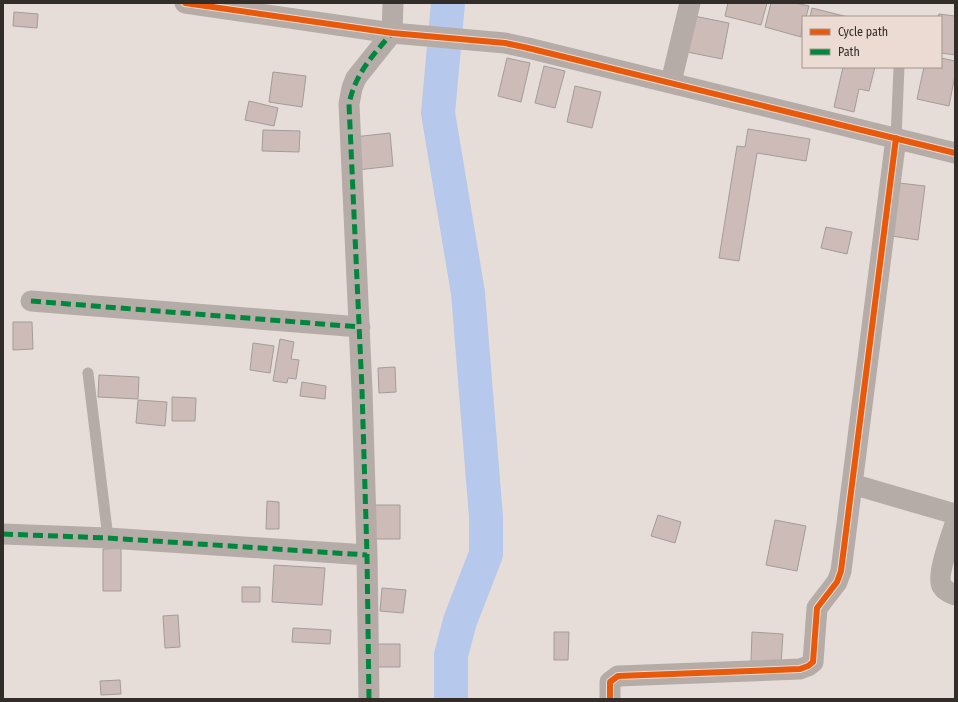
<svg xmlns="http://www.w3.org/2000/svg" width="958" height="702" font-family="'Fira Sans Condensed',sans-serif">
  <rect width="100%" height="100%" fill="#e6ddd8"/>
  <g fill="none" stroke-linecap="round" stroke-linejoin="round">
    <path stroke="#b6c9ec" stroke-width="34" d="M448,3L438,113L468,293L486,517V554L460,621L451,655V699"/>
  </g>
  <path fill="#ccbbb6" stroke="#a39c99" d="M728,3H767L761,25L725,16Z
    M771,3H795L809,6L806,17H803L801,37L765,27Z
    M812,8L848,17H810Z
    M14,12L38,14L37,28L13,26Z
    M939,14L955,16V55L941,53V17H938Z
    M689,15L729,23L722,59L682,51Z
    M507,58L530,63L521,102L498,96Z
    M941,58L955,61V75L949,106L917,99L924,67H941Z
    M544,66L565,71L555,108L535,103Z
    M843,67H875L869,91L859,89L854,112L834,107Z
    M273,72L306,76L302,107L269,102Z
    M575,86L601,92L592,128L567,122Z
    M249,101L278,108L274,126L245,120Z
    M748,129L810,139L806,161L757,153L739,261L719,258L737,146L745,147Z
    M263,130L300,131L299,152L262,151Z
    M390,133L393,166L357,170L354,137Z
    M899,183L925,186L918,240L892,236Z
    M826,227L852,232L847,254L821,248Z
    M13,322H32L33,349L13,350Z
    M280,339L294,342L291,359L299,360L296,379L288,378L287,383L273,381Z
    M253,343L274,346L270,373L250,370Z
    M395,367L396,392L379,393L378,368Z
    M99,375L139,377L138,399L98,397Z
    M302,382L326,386L325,399L300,396Z
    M172,397L196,398L195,421H172Z
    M138,400L167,402L165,426L136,423Z
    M267,501L279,502V529H266Z
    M371,505H400V539H371Z
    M658,515L681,522L675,543L651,536Z
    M775,520L806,526L797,571L766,565Z
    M121,548V591H103V549Z
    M274,565L325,568L322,605L272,602Z
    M242,587H260V602H242Z
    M382,588L406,590L403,613L380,611Z
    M178,615L180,647L165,648L163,616Z
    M293,628L331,630L330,644L292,642Z
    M554,632H569L568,660H554Z
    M752,632L783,634L781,664L751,662Z
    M377,644H400V667H377Z
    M120,680L121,694L101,695L100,681Z"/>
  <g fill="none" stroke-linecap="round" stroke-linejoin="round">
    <path stroke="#b5aca8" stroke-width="11" d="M896,138L899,67
      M88,373L108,538"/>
    <path stroke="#b5aca8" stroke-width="21" d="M185,3L392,33L505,43L528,48L955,153
      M671,82L690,3
      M31,301L360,327
      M852,484L955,514
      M955,524C951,537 936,576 942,586C945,591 950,593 955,595
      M3,534L108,538L367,555
      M369,699L367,555L362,390L349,104L352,88L356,78L392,33L393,3
      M610,699V682L618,676L800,669L808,666L813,662L817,608L837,582L841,571L896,138"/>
    <path stroke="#00873e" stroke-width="5" stroke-dasharray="10 5" stroke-linecap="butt" d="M31,301L360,327
      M3,534L108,538L367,555
      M369,699L367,555L362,390L349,104C355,74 373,55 392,33"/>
    <defs>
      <path id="cycleway" d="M185,3L392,33L505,43L528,48L955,153
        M610,699V682L618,676L800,669L808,666L813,662L817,608L837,582L841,571L896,138"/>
    </defs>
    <use href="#cycleway" stroke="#ecdbd2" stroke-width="8"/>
    <use href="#cycleway" stroke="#e8590c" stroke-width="6"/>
  </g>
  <rect width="958" height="702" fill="none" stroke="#332d29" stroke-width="8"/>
  <rect x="802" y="16" width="140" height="52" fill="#ecdbd2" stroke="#a2958e"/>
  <rect x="810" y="29" width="20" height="6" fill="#e8590c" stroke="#a2958e"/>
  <text x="838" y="36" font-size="12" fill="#332d29">Cycle path</text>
  <rect x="810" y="49" width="20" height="6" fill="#00873e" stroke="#a2958e"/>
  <text x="838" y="56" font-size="12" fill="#332d29">Path</text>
</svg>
